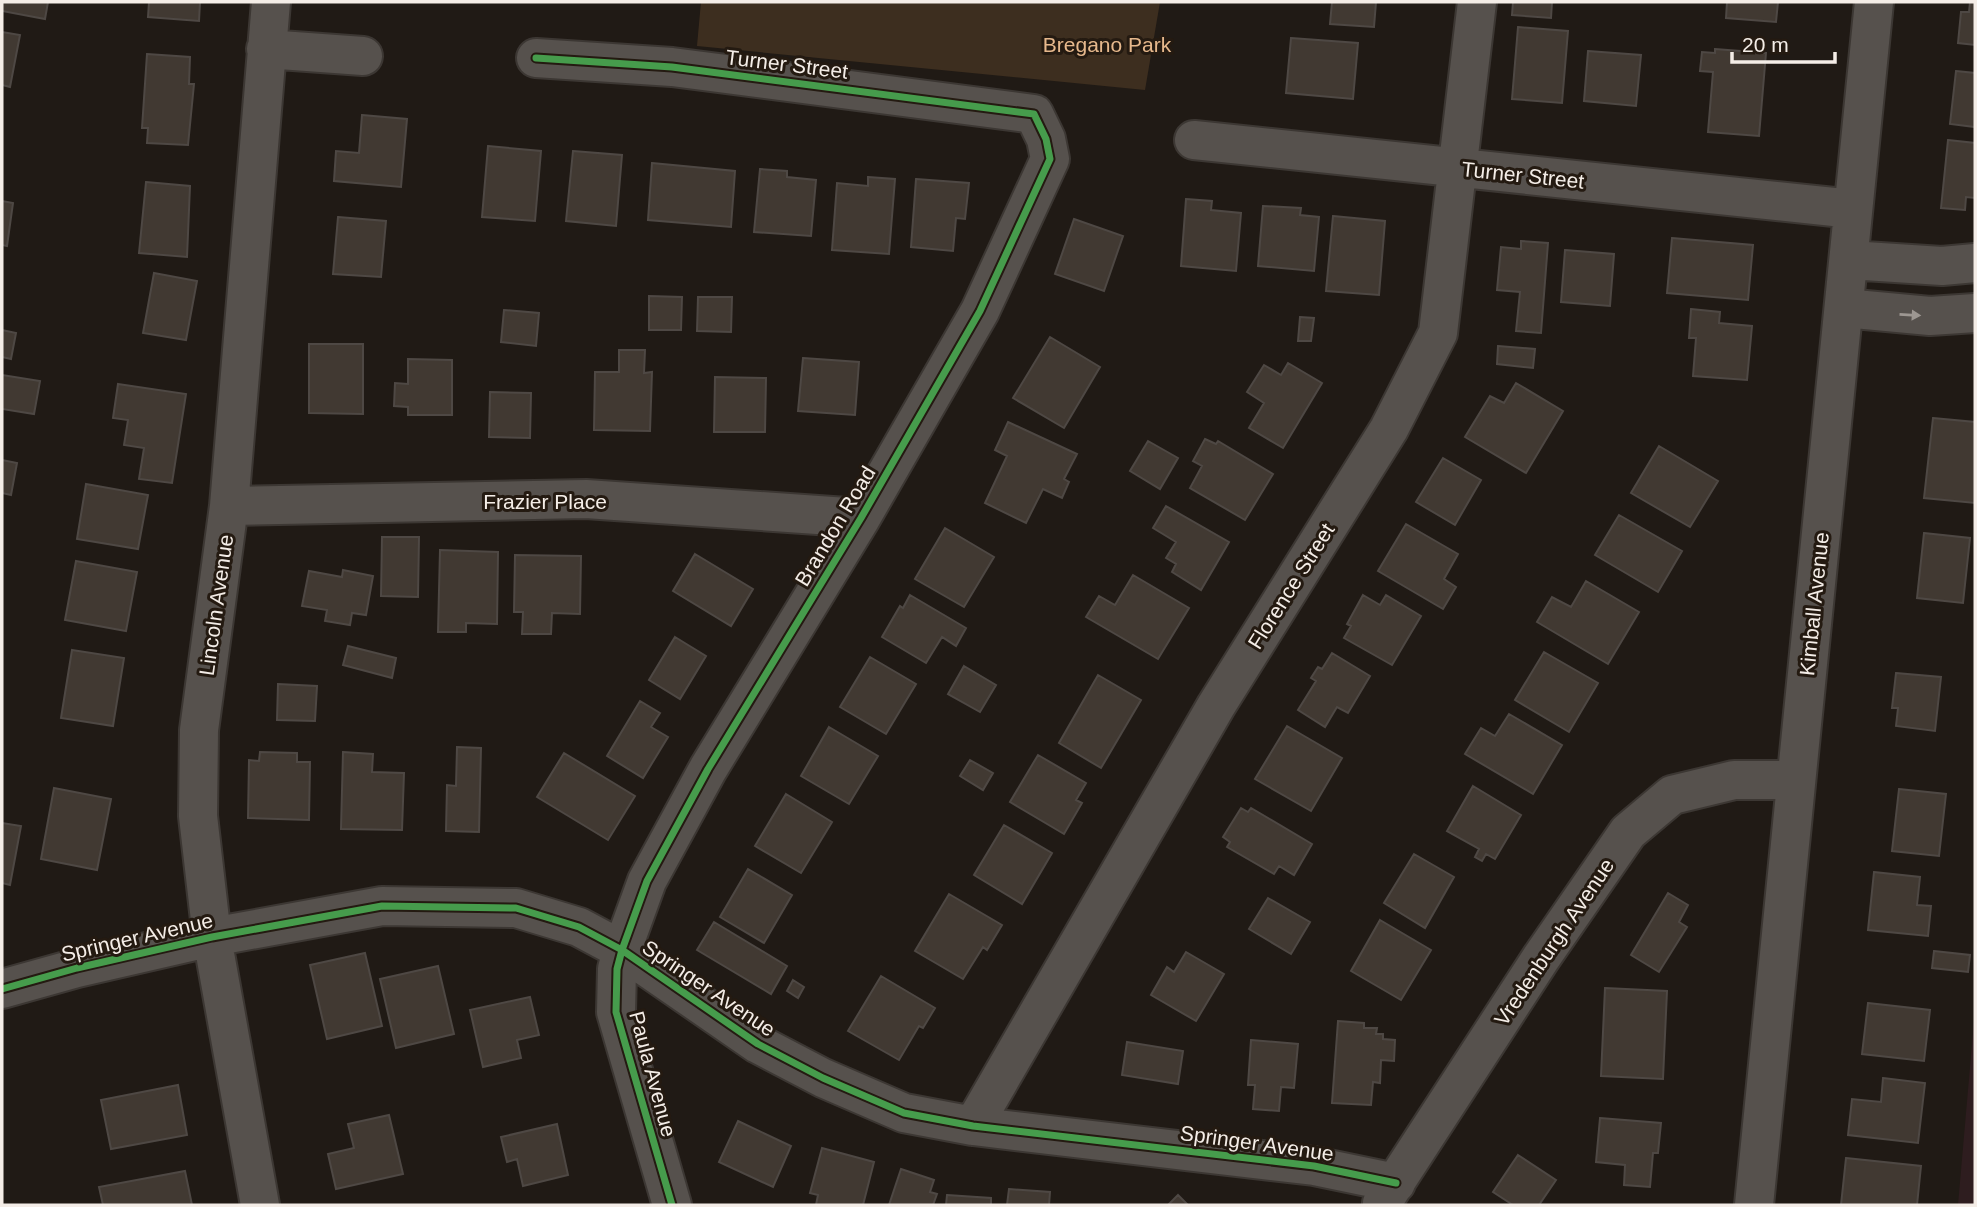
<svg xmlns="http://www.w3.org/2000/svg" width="1977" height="1207" font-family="Helvetica,sans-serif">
  <rect width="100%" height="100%" fill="#201a15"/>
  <path fill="#2e1d1f" d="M1975,1010V1205H1958Z"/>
  <path fill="#3d2e1f" d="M701,2H1160L1145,90L697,46Z"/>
  <path fill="#413932" stroke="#4e4844" stroke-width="2" d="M2,2H48L45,19L2,11Z
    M149,2H200L199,21L148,17Z
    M1332,2H1376L1374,27L1330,24Z
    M1513,2H1552L1551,18L1512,15Z
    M1727,2H1778L1776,22L1726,18Z
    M1970,2H1975V45L1958,43L1961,12H1969Z
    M1518,27L1568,31L1562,103L1512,99Z
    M2,32L20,35L10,87L2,85Z
    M1291,38L1358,43L1353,99L1286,93Z
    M1715,49L1766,53L1759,136L1708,132L1713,72L1700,71L1702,52L1715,53Z
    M1588,51L1641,55L1636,106L1584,101Z
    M147,54L190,57L189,84H194L188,145L147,143L148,128H142Z
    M1956,71L1975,73V127L1950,124Z
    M362,115L407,119L401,187L334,181L336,151L359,153Z
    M1948,140L1975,143V198L1966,197L1965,210L1941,208Z
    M488,146L541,151L535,221L482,217Z
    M573,151L622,155L616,226L566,221Z
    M652,163L735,171L731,227L648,220Z
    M760,169L787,171V177L816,180L811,236L754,232Z
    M868,177L895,179L889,254L832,250L837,183L868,186Z
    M916,179L969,183L965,219L956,218L953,251L911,247Z
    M146,182L190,186L187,257L139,253Z
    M1186,199L1212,201L1211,210L1241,213L1236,271L1181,266Z
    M2,201L13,203L7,246L2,245Z
    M1263,206L1301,208L1300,215L1319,217L1314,271L1258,266Z
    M1333,216L1385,221L1379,295L1326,291Z
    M338,217L386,221L381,277L333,274Z
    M1074,219L1123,236L1104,291L1055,274Z
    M1672,238L1753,245L1748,300L1667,293Z
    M1521,241L1548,243L1541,333L1516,331L1520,292L1497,290L1501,247L1521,249Z
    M1565,250L1614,254L1610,306L1561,302Z
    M154,273L197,281L186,340L143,333Z
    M649,296L682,297L681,330H649Z
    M698,297H732L731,332L697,331Z
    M1691,309L1720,312L1719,323L1752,326L1747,380L1693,376L1696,338H1689Z
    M504,310L539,313L536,346L501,342Z
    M1300,317L1314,318L1311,341H1298Z
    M2,330L16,333L11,359L2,357Z
    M1050,337L1100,367L1064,428L1013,398Z
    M309,344H363V414L309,413Z
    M1498,346L1535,349L1533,368L1497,364Z
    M619,350H645L644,373L652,372L650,431L594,430L595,372H619Z
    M803,358L859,362L855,415L798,411Z
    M408,359L452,360V415H408V407L394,406L395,383L408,384Z
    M1288,363L1322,383L1283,448L1249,428L1264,403L1247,392L1264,365L1281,375Z
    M2,375L40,381L34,414L2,409Z
    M715,377L766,378L765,432H714Z
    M1516,383L1563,411L1526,473L1465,437L1490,396L1504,403Z
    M118,384L186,394L172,483L139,479L144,448L124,445L128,420L113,418Z
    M490,392L531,393L530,438L489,437Z
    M1933,418L1975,422V503L1924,498Z
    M1008,422L1077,454L1064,479L1069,482L1062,498L1043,489L1026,523L985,503L1007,456L995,450Z
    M1205,439L1216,444L1218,441L1273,474L1245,520L1190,488L1202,466L1193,461Z
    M1148,441L1178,458L1160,489L1130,471Z
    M1659,446L1718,481L1690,527L1631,493Z
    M1443,458L1481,480L1455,525L1416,502Z
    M2,460L17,463L11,495L2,493Z
    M86,484L148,495L138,549L77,539Z
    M1166,506L1229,542L1201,590L1172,572L1176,564L1166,558L1176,542L1153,528Z
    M1619,515L1682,551L1658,592L1595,555Z
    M1406,524L1458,554L1444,579L1456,587L1443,609L1378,571Z
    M945,528L994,557L964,607L915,579Z
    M1924,533L1970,538L1963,603L1917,598Z
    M382,537H419L418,597L381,596Z
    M440,550L498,552L497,624L466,623V632H438Z
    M695,554L753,589L731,626L673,591Z
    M515,555L581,556L580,614L552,613L551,634H522L523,612H514Z
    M76,561L137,572L126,631L65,620Z
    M343,570L373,576L366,615L352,613L350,625L325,621L327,610L302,606L309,571L342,577Z
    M1133,575L1189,608L1158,659L1086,617L1099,596L1115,605Z
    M1586,581L1639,612L1608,664L1537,622L1552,597L1571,607Z
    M910,595L966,628L956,646L942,637L926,663L882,637L900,606L903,608Z
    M1363,595L1380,605L1386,595L1421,616L1392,665L1344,638L1351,626L1347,624Z
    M675,637L706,656L680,699L649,680Z
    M348,646L396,658L392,678L343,665Z
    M72,650L124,658L113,726L61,718Z
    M1544,652L1598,683L1569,732L1515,700Z
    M1332,653L1370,676L1348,713L1337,707L1325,727L1298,710L1316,681L1311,678L1318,667L1322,669Z
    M870,657L916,684L886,734L840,707Z
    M964,666L996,685L980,712L948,694Z
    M1896,673L1941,677L1935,731L1896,726L1898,708H1892Z
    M1098,675L1141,700L1101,768L1059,743Z
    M278,684L317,686L315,721L277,720Z
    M640,701L660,713L651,727L668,737L643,778L607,756Z
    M1509,714L1562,745L1533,794L1465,754L1481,728L1495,736Z
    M1287,726L1342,758L1311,811L1255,779Z
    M829,727L878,756L849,804L801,776Z
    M457,747L481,748L479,832L446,831L447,785L456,786Z
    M260,752L297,753V762H310L309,820L248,818L249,760L259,761Z
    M343,752L373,754L372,772L404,773L402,830L341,829Z
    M564,753L635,796L608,840L537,797Z
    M1038,755L1086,783L1076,800L1082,803L1064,834L1010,802Z
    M970,760L993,773L983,790L960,776Z
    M1473,786L1521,815L1495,859L1486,854L1482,861L1475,857L1479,849L1447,831Z
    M54,788L111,799L97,870L41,859Z
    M1899,789L1946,794L1939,856L1892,851Z
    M786,794L832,822L801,873L755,846Z
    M1241,808L1248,812L1251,808L1312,844L1294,875L1279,866L1274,874L1227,847L1230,842L1223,837Z
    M2,823L21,826L10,885L2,883Z
    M1004,825L1052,853L1022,904L974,875Z
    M1414,854L1454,877L1425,928L1384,903Z
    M748,869L792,895L764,943L720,917Z
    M1874,872L1920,877L1917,905L1931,906L1928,936L1868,930Z
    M1668,893L1688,905L1679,922L1687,927L1659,972L1631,955Z
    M949,894L1002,925L987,950L983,947L963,979L915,951Z
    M1268,898L1310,922L1291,954L1249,929Z
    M1380,920L1431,950L1401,1000L1351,971Z
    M714,922L787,966L771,994L697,950Z
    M1934,951L1970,955L1968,972L1932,968Z
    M1186,952L1224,974L1196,1021L1151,995L1167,967L1174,972Z
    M365,953L382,1026L327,1039L310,965Z
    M438,966L454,1034L396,1048L380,979Z
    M881,976L935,1008L923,1028L919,1026L899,1060L848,1031Z
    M793,980L804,987L798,998L787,991Z
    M1605,988L1667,991L1663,1079L1601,1076Z
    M530,997L539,1035L517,1040L521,1058L483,1067L470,1010Z
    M1868,1003L1930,1010L1924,1061L1862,1054Z
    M1338,1021L1364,1023V1028H1377L1376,1034H1383V1039L1395,1040L1394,1061L1381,1060L1380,1083L1373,1082L1371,1105L1332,1103Z
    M1251,1040L1298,1044L1294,1088L1281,1087L1279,1111L1253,1109L1255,1085H1248Z
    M1127,1042L1183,1051L1178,1084L1122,1075Z
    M1883,1078L1925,1083L1918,1143L1848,1135L1852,1099L1881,1102Z
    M178,1085L187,1135L111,1149L101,1100Z
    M389,1115L403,1174L336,1189L328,1154L354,1148L348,1124Z
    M1600,1118L1661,1123L1658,1153H1653L1650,1187L1624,1185L1625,1165L1596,1162Z
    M738,1121L791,1146L773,1187L719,1162Z
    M557,1124L568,1175L523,1186L517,1159L507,1162L501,1137Z
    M822,1148L874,1162L863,1205H816L818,1195L810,1193Z
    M1518,1155L1556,1180L1539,1205H1513L1493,1192Z
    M1846,1158L1921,1166L1917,1205H1841Z
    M901,1169L934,1180L930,1192L937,1194L933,1205H889Z
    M185,1171L192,1205H103L99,1187Z
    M1009,1189L1050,1192L1049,1205H1007Z
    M947,1195L991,1198V1205H946Z
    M1178,1195L1188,1205H1168Z"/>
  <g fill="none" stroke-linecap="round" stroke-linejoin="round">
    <defs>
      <path id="minor" d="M266,49L363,56
        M536,58L672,67L1034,114L1046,139L1050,159L980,311L861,518L708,769L647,881L622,950L617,969L616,1012L672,1205
        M1194,140L1853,209
        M1849,260L1942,266L1975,263
        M1844,308L1930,316L1975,313
        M229,506L586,499L861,518
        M2,989L77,968L212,937L382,906L516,908L579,927L622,950L758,1044L823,1078L904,1113L973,1126L1314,1166L1396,1183
        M973,1126L1216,706L1389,429L1438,333L1477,2
        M1382,1203L1541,958L1628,832L1672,795L1734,780H1795
        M260,1205L212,937L198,816L199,730L229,506L271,2
        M1754,1205L1874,2"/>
    </defs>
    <use href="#minor" stroke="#3c3733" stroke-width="42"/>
    <use href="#minor" stroke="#56514d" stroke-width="38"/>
    <defs>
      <path id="cycleway" d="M536,58L672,67L1034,114L1046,139L1050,159L980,311L861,518L708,769L647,881L622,950L617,969L616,1012L672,1205
        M2,989L77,968L212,937L382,906L516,908L579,927L622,950L758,1044L823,1078L904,1113L973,1126L1314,1166L1396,1183"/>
    </defs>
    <use href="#cycleway" stroke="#241a11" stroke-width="11"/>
    <use href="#cycleway" stroke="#469c4c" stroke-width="7"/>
  </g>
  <defs><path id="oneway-solid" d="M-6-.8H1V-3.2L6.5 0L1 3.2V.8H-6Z" transform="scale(1.75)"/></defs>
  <use fill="#9d9792" href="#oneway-solid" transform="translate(1910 315) rotate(3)"/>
  <g text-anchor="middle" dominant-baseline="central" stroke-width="6" stroke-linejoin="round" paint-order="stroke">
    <g font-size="21" fill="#e6b88c" stroke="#241a11">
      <text x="1107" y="44">Bregano Park</text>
    </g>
    <g font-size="21" fill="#f4ede7" stroke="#241a11">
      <text transform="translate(787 64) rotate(7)">Turner Street</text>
      <text transform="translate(1523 175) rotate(6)">Turner Street</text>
      <text x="545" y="501">Frazier Place</text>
      <text transform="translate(835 526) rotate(-59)">Brandon Road</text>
      <text transform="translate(1291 586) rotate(-58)">Florence Street</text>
      <text transform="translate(1814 604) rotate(-84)">Kimball Avenue</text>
      <text transform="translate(216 605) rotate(-82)">Lincoln Avenue</text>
      <text transform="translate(137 937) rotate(-13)">Springer Avenue</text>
      <text transform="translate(1554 942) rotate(-56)">Vredenburgh Avenue</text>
      <text transform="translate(709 988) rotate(34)">Springer Avenue</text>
      <text transform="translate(653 1074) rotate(75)">Paula Avenue</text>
      <text transform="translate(1257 1143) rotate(8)">Springer Avenue</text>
    </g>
  </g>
  <rect width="1977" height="1207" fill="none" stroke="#f4ede7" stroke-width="7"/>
  <path d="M1732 52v10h103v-10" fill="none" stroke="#f4ede7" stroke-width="3.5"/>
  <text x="1742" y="52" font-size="21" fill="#f4ede7" stroke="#241a11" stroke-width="5" paint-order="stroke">20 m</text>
</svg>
